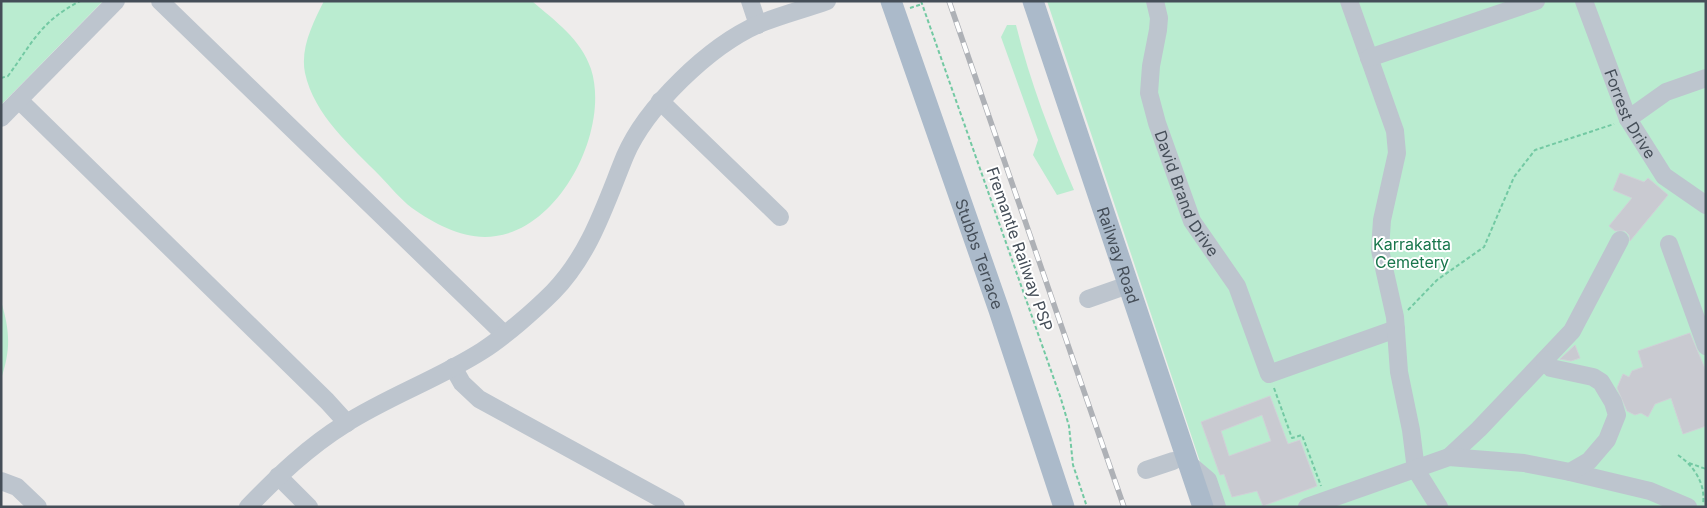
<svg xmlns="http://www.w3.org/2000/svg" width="1707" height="508" font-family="Inter,sans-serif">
  <rect width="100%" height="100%" fill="#eeeceb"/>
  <path fill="#baecd0" d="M1,1H103L1,105Z
    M324,1H532C555,21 581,39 591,69C610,128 562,227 496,236C467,241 436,225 412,208C400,199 390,186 380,176C351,146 314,115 305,73C300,48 313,23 324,1Z
    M1047,1H1706V507H1215Z
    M1007,25H1016C1030,82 1051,136 1074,190L1057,195L1033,155L1038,140L1001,37Z
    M1,301C10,331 11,349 1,379Z"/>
  <path fill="#c9cad1" stroke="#d0d1d7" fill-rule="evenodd" d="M1620,173L1644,182L1648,178L1668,195L1630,241L1629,235L1625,231H1615L1609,226L1632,198L1613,190Z
    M1690,333L1706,371V426L1683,434L1671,398L1655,404L1648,417L1641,413L1635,415L1627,411L1617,388L1623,374L1629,377L1632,371L1643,367L1638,351Z
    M1575,345L1580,358L1571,361L1560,359Z
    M1270,396L1288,444L1300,440L1317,486L1263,506L1257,491L1232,497L1224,474L1220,475L1201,422ZM1262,415L1271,441L1229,456L1221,431Z"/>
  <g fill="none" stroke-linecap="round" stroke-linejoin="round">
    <path stroke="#73c9a3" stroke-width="2" stroke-dasharray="4 2.5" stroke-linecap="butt" d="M921,1L1061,399L1069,426L1073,465L1087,507
      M910,8L922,4
      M1,78L8,76C33,42 40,22 80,1
      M1408,310L1437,280L1484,247L1514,177L1535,150L1614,124
      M1274,388L1292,438L1302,435L1321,486
      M1678,455C1694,466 1706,484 1703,504
      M1689,463L1706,469"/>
    <g stroke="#bdc5ce" stroke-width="18">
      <path d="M160,1L504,334"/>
      <path d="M750,1L758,25"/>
      <path id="s1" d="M1155,1L1159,18L1158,30L1151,66L1149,93L1157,123L1192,221L1237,286L1269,374L1396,329"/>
      <path d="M1349,1L1395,131L1397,153L1382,220L1380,250L1395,317L1399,372L1411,430L1416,470L1439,507"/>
      <path id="s2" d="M1584,1L1628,119L1664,176L1706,205"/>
      <path d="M1369,58L1536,1"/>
      <path d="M19,100L327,401L347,423"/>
      <path d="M660,101L780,217"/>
      <path d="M1,118L116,1"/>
      <path d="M1628,119L1666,92L1706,78"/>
      <path d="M1669,244L1706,346"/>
      <path d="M1088,299L1128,285"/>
      <path d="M453,367L462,383L479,399L676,507"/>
      <path d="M1449,457L1479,429L1572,331L1620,240"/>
      <path d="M1188,463L1208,480L1217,507"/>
      <path d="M1146,470L1173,461"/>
      <path d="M1570,472L1650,491L1688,507"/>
      <path d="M278,476L309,507"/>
      <path d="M1,481L17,487L38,507"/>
      <path d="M248,507C278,476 308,447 345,424C389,396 438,379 482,351C503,338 535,310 553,292C590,254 605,205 625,156C646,107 709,46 759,24C781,15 805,9 827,1"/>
      <path d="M1307,507L1449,457L1524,463L1570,472L1589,461L1607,440L1617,415L1613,402L1601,382L1593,377L1551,368L1545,360"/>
    </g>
    <g stroke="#abbaca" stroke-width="21">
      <path id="s3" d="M891,1L999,310L1064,507"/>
      <path id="s4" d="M1033,1L1203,507"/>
    </g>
    <defs>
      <path id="rail" d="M949,1L1124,507"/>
    </defs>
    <use href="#rail" stroke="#aeb1b6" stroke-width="5.5"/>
    <use href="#rail" stroke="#fff" stroke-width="4" stroke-dasharray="11" stroke-linecap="butt"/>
  </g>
  <g text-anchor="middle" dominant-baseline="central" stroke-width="4" stroke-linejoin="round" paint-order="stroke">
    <g font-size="16" fill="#454e58" stroke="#fff">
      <text stroke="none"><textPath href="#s2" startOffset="122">Forrest Drive</textPath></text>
      <text stroke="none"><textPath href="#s1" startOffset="201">David Brand Drive</textPath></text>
      <text transform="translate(1020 249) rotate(71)">Fremantle Railway PSP</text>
      <text stroke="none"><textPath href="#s3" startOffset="268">Stubbs Terrace</textPath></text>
      <text stroke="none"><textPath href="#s4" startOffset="268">Railway Road</textPath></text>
    </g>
    <g font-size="16" fill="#19764c" stroke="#fff">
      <text x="1412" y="244">Karrakatta<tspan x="1412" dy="18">Cemetery</tspan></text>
    </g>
  </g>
  <rect width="1707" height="508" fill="none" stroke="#454e58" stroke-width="5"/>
</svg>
